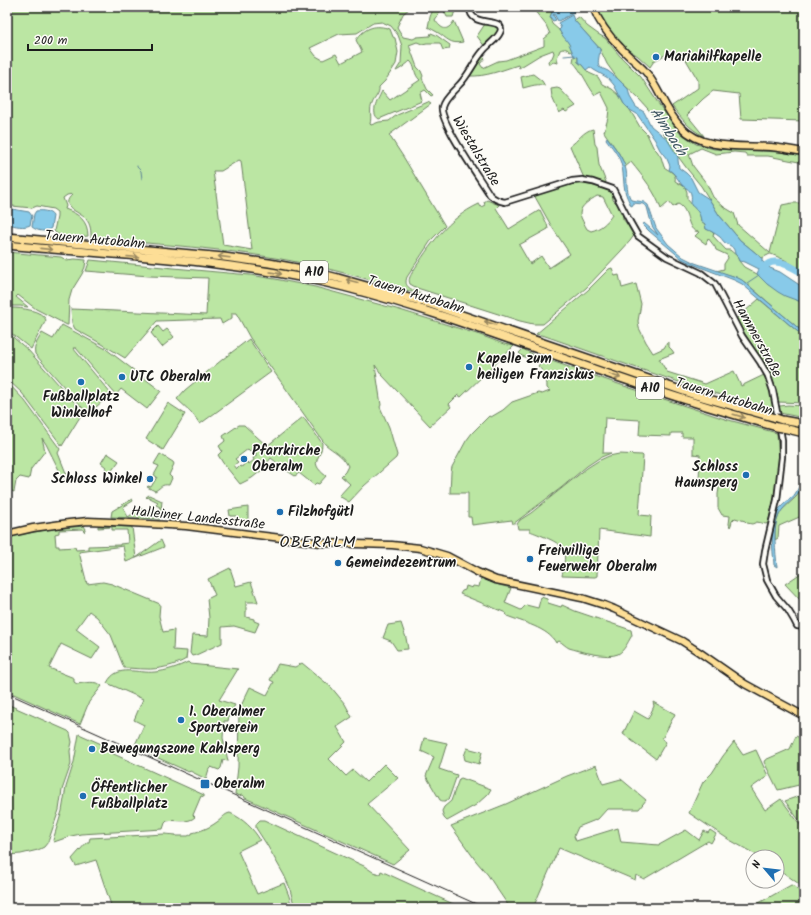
<svg xmlns="http://www.w3.org/2000/svg" width="811" height="915" font-family="Kalam,sans-serif">
  <rect width="100%" height="100%" fill="#fdfcf7"/>
  <filter id="ink" filterUnits="userSpaceOnUse"><feTurbulence type="fractalNoise" baseFrequency=".025" numOctaves="2"/><feDisplacementMap in="SourceGraphic" scale="8" xChannelSelector="R" yChannelSelector="G"/><feConvolveMatrix kernelMatrix="1 2 1 2 8 2 1 2 1" color-interpolation-filters="sRGB"/></filter>
  <g filter="url(#ink)">
    <path fill="#bbe6a3" stroke="#6c8160" fill-rule="evenodd" d="M7,7H411L403,14L397,27L403,37L413,39L417,37L430,36L431,33L436,35L450,45L449,49L443,50L440,43H427L422,44L417,42L409,45L417,67L421,71L423,76L422,78L427,89L433,95L431,96L425,90L420,93L422,101L379,119C369,113 379,98 382,91L390,100L420,80C413,74 416,66 410,61C407,64 399,70 396,71L401,63L402,46L398,35L391,26L382,22L373,23L357,33L339,34L310,48L316,56L323,60L336,54L341,63L362,52L356,40C365,27 376,24 390,29L393,37L395,38L398,52L396,64L385,81L379,87C380,94 374,98 372,104C369,110 372,117 370,124L371,125L379,122L389,121L397,115L428,102L431,104L389,135L404,158L445,226L432,239L407,277C403,288 412,289 421,293L420,294C370,280 321,265 269,257C210,247 150,244 91,238C91,231 91,225 86,219C79,211 58,207 73,194L67,195L63,198L66,206L65,209C79,214 88,221 88,236C77,237 62,240 54,231L57,217V212L53,209L37,206L32,208L12,206L9,207L7,210ZM239,160L241,161L252,250L223,245L213,171H221Z
      M434,7H456L453,17H447L443,9L440,11L435,20C442,30 447,32 454,21L463,42C450,45 447,38 437,32C434,30 431,29 428,27L430,17Z
      M536,7H554L550,17L552,24L559,30L562,35L565,37L570,45L572,51L570,52C567,48 565,48 560,50L557,58L558,63L553,62L549,65L548,61L552,58L554,53L553,50L540,55L519,68L518,65C502,70 486,77 469,76L482,55L485,58L480,64L483,68L498,61L506,60L544,46V39L550,34L546,25L534,10Z
      M597,7H804V121L741,119L739,94L713,91L703,99L687,115L704,136C689,129 682,119 672,106L698,88V80L685,58L672,51L654,61L650,67L638,56L618,43L607,29L600,15Z
      M579,17L587,26L598,34L605,38L620,56L641,77L660,106L679,132L696,144L714,149L781,152L804,156V163L768,156H747L745,153L734,152L716,154L701,148L689,154L693,166L707,184L713,197L724,207L734,213L738,225L770,253L782,205L792,203H804V271L785,260L771,254H770L762,258L740,240L719,215L701,186L688,170L671,147L655,117L640,100L617,78L607,64L600,49L574,20Z
      M485,24C491,23 497,24 498,30L495,37L485,47L477,36Z
      M574,56L578,57V62L582,65L589,73L598,77L602,84L612,89L619,95L624,104L630,110L640,127L647,134L653,147L657,151L661,157L664,167C669,171 677,173 675,181L685,187L687,192V199L700,214L701,221L705,224L706,229L711,231L714,234L713,236L726,250H730L737,256L739,261L744,267L757,274L767,284L804,303V333L746,283L736,277L716,271L724,269V264L728,258L727,255L716,250L715,247L708,238L706,244L695,236L699,232C685,231 691,210 678,204L673,207L669,202L661,209C655,191 643,177 631,162L625,167C621,153 611,143 604,132L608,118L609,108L601,92L595,95C587,85 582,71 573,62Z
      M533,74L542,81L545,86C539,83 531,86 523,88L521,77Z
      M557,88L560,89L576,106L566,112L564,110L559,113L552,97L551,89Z
      M593,129L595,144L597,147L599,165L606,182L605,184L584,178L570,146C578,141 583,131 593,129Z
      M577,183L595,186L612,191L613,200L622,209L623,219L635,234L630,241L621,251L586,288L543,324H533L520,321L417,288L410,284C408,279 410,277 412,273C430,245 447,219 479,204L481,207L485,205L484,202L487,200L499,205L496,208L509,229L540,210L547,224L548,229L519,245L530,264L541,256L549,268L570,254L552,227L534,195L540,192H546L553,188L566,186ZM597,196L603,197L612,215C607,223 600,229 591,231L587,229C585,225 581,219 580,214C580,205 591,200 597,196Z
      M7,252L61,257L66,260L75,259L86,260L85,267L82,274L72,290L69,300L68,325H67L36,309L18,295L16,297L28,307L20,306H7Z
      M90,260L195,270L250,275L275,279L315,287L400,310L480,335L504,344L514,346L461,397L458,395L449,404L451,407L430,426L382,375L375,365L381,405L380,407L389,427L397,455L396,458L364,486L349,502L339,496L350,484L341,476L345,472L348,466C342,454 334,452 325,444L250,338L240,320L236,313H232V318L222,324L220,319L157,321L125,358L102,344L75,329L72,323L71,309L206,315L208,278L149,276L86,271Z
      M612,268L615,276L619,275L622,288L636,284L641,304L638,321L639,328L646,342L653,353L664,348L667,343L669,342V347L672,350L674,353L659,359L667,372L705,384L734,371L741,386L764,375C769,387 773,399 774,412L768,411L762,407L697,388L628,365L545,336L536,334L588,290L609,269Z
      M759,299L804,337V403L778,402C776,395 775,387 773,381C764,359 747,340 736,319Z
      M12,308C21,308 42,310 46,320L31,349L7,330V309Z
      M62,325L106,349L161,391L147,409L121,389L116,395L76,348H73L111,394L88,414L35,354C33,346 39,339 42,333L53,339Z
      M158,326L163,332L167,329L174,337L162,347L151,333Z
      M7,332L28,350L83,412L62,446L22,393L7,379Z
      M249,339L271,372L200,424L192,413L177,399L185,390L223,359Z
      M523,349L534,355L630,388L725,419L777,433L779,461L774,499L768,523L766,524L757,522L752,524L747,523L745,521L735,518L732,521L731,525L730,527L729,524L730,516L722,515L718,508V494L720,482L699,481L700,455L693,454V437H682V433H671V436L639,435L640,420L605,418L603,453H611L599,458L587,466L561,488L513,524L512,520L472,525L471,517H468V493H450L451,472L452,467L466,441L472,433L489,416L491,417L503,410L512,402L538,393L542,394L550,391L547,388C547,377 545,373 538,366L541,362L522,356L519,353Z
      M7,382L25,401L60,449L58,453L66,473L74,478L68,483L64,480L46,444L42,438L45,451L31,469L29,479L20,477L16,481L14,492L7,489Z
      M168,403L185,414L163,450L146,439Z
      M788,405L804,406V418L780,413L779,407L780,406Z
      M303,417L322,443C322,460 307,461 326,476L319,484L316,483L314,485L299,473L295,476L286,470L271,458L262,470L252,478L240,484L223,463L218,455L222,451L219,446L225,441L223,436L239,425H244L267,446ZM248,449L250,451L252,450L254,451L256,453V456L253,458L254,460L249,464L247,462L244,464L242,467L240,466L237,469L234,465L238,462L235,459Z
      M107,453L119,461L110,473L105,470L106,467L101,463Z
      M160,454L173,462L174,464L169,475L172,478L169,485C161,484 162,487 155,491L147,487L148,486L151,487L157,477L154,475L159,466L154,464Z
      M619,454L642,455L643,456L639,515L651,516L650,537L599,530L597,576L595,577L562,576C563,570 566,556 564,550C561,542 537,534 530,531V529H518L517,524L520,520L531,513L587,468L598,461L609,456Z
      M804,482V515L779,526L778,538L775,540V526L779,515L781,511L797,496Z
      M149,495L162,501L160,519L111,517L112,511L132,499L133,501L123,507L128,517L141,508L142,509L141,512L145,513L148,509L150,510V511L157,514L160,507L156,505L158,502L148,497L147,498L146,497Z
      M248,507V523L247,524H245L236,516H230L229,510Z
      M84,526L86,529L84,532L83,529L59,530V533L55,534L56,546H59V548L75,547L76,550L88,549V546L120,545V544L128,543L127,530H112V527L98,528V526L132,527L136,558L161,540L164,547L126,562L123,546L79,552L87,584L103,582L112,584L160,604L159,616L163,632L174,630L173,650L187,651L186,659C177,665 157,670 146,669C138,669 132,668 124,668L111,635L97,617L89,611L76,629L100,647L92,659L61,644L49,668L74,678V682L77,684C85,683 96,680 102,686L89,702L80,724L7,691V572L9,571L7,561V537L51,529Z
      M230,568L236,586L251,582L258,602H246V617L254,619V621L259,623L255,632L234,626L222,627V643L196,655L192,656L190,653L192,635L208,636L209,618L207,599L215,595L208,579Z
      M804,571V604L785,584Z
      M481,578L499,585L511,588L505,603L521,610L526,605L538,608L541,597L547,599L548,603L561,607L562,605L575,611L631,630L632,635L631,637C628,642 624,651 618,654C608,659 579,651 569,648C565,646 563,643 559,641L556,643C548,628 522,622 507,616L506,613L460,594L462,591L465,590L466,586L472,588L473,586L479,587Z
      M401,623L406,638L408,649L397,650L391,641L383,638L388,625Z
      M188,662L190,664L238,669L219,700L235,705L229,716L228,721H224L223,738L228,761L223,760L221,768L219,770L211,767L209,769L206,779L190,771L189,772L134,747L144,725L134,720L143,699L107,683C117,663 138,674 155,672C166,671 178,667 188,662Z
      M302,663L331,687L345,704L352,717L337,727L346,742L329,759L346,776L353,770L366,782L384,764L398,778L367,804L410,850L393,864L245,798L244,796L241,795L240,796L235,794L238,767L239,710L250,687L267,695L274,682L270,680L278,664L295,667Z
      M653,702L675,714L662,739L666,742L656,759L623,734L634,711L648,719L654,706Z
      M7,704L68,731L70,733L72,742L70,751L71,764L62,790L59,810L48,842L44,847L38,850L21,854L7,855Z
      M79,734L108,747L107,751L204,795V797L201,796L193,815L195,817C188,824 176,819 167,821L165,823L163,829L81,834L71,836L54,842L53,840L62,811L66,787L74,762Z
      M796,736L804,740V827L785,801L802,795L799,785L778,790L764,762L765,760L790,749Z
      M424,738L447,743L439,769L457,775L449,798C446,801 444,802 440,800L426,776L434,757L421,751Z
      M734,742L743,755L756,750L768,776L751,788L765,810L781,799L804,830V884L802,885L799,884L777,868V857H760L728,839L689,813L703,782L712,773L723,756Z
      M467,748L482,752L479,764L465,760L464,756Z
      M596,765L603,784L621,779L646,800L639,809H607L598,819L578,827L574,836L576,841L618,828L621,842L659,845L686,830L699,840L704,831L708,833L710,830L716,834L711,843L708,841L644,879L636,875L635,880L559,848L533,908H510L493,883L488,875L476,861L451,826L506,804L567,776Z
      M461,778L491,789L488,794L476,805L447,821L444,818L442,811L444,807L451,801L459,779Z
      M230,813C242,818 254,829 260,840L238,851L257,894L284,883L289,896L292,908H112L96,860L76,866L72,859L87,842H89L90,838L165,834L176,835V836H188L192,834V833C201,831 209,828 217,822C222,819 224,814 230,813Z
      M260,820H264L364,866L373,872L380,874L381,871L462,908H295L289,886L284,875L267,845L256,828V824Z
      M791,885L794,886L804,895V908H750Z"/>
    <path fill="#88cae9" stroke="#5d8497" d="M554,7H572L574,13L558,21L554,14L553,15L556,20L553,21L550,17Z
      M572,15L574,20L600,49C600,55 597,61 599,67L608,71L617,78L628,89L630,97L636,107L644,112L651,126L667,139L678,157V160L679,168L686,173L691,178L698,192L709,199L719,215L740,240L762,258V261L770,268L780,272L804,288V303L785,296L778,292L767,284L757,274L759,269L745,262L739,261L737,256L735,254C734,246 730,246 724,242C724,242 721,238 720,237C716,234 711,231 706,229L705,224L701,221C700,213 697,210 691,205C691,202 692,197 691,194C690,189 685,188 682,185C678,180 675,173 669,170L670,166L667,159L660,150L655,140L637,114L630,110L624,104L614,85L608,78L594,70L590,67L586,70L582,65L578,62V57L574,56C572,52 571,48 569,44C566,39 562,36 559,30L561,28L558,23Z
      M607,137C615,148 623,157 626,170C628,182 625,188 631,200L644,202L648,205L656,228L668,244L683,257L695,263L736,277L742,280L804,333V337L742,284L734,280L695,265L682,259L649,231L643,225L644,223L658,235L652,226L647,207L643,204L633,203V205L631,206C629,201 626,196 625,191C623,182 624,172 621,163C618,154 611,146 606,139Z
      M12,209L29,212L32,216L30,225C25,228 14,226 9,224L8,220L10,219L11,215L9,213Z
      M36,211C42,210 50,211 53,216L51,228C46,233 37,231 32,227L34,214Z
      M804,477C804,495 786,501 779,515C772,529 776,552 777,567L774,565C773,548 769,528 777,512C781,505 790,500 795,494C798,489 801,483 804,477Z"/>
    <g fill="none" stroke-linecap="round" stroke-linejoin="round">
      <path stroke="#5d8497" stroke-width="1" d="M564,56L575,55
        M137,166V167L141,171L142,179
        M747,283L759,275"/>
      <path stroke="#88cae9" stroke-width="7" d="M763,268C766,265 770,262 774,262C784,261 796,269 804,274"/>
      <defs>
        <path id="minor" d="M470,7C469,28 500,17 501,29C501,36 488,45 484,50C474,61 469,75 459,85C453,92 444,98 442,107C439,121 481,180 490,195C494,199 499,201 505,202L572,181L582,180L593,182L613,189L630,222L638,236L667,257L701,273L715,284L742,336L760,362L768,376L773,391L779,423L782,440V457L777,500L765,551L763,564L767,580L776,596L788,610L794,620L797,626L804,627"/>
        <path id="major" d="M593,7C599,23 608,35 620,47C627,55 636,62 644,70C659,86 664,110 681,127C704,151 741,145 771,147C782,148 793,150 804,152
          M7,534L33,528L69,523L88,521L112,522L186,526L321,543L392,545L420,548L447,556L477,572L496,580L582,598L604,605L614,609L682,641L699,652L745,684L804,716"/>
        <path id="highway" d="M7,237L224,257L269,263L302,269L338,278L427,303L695,395L776,418
          M7,245C119,256 234,259 344,287C442,312 536,350 632,382C680,399 728,413 777,427
          M782,420L804,424
          M783,428L804,433"/>
      </defs>
      <use href="#minor" stroke="#1c1c1c" stroke-width="8"/>
      <use href="#major" stroke="#1c1c1c" stroke-width="9"/>
      <use href="#highway" stroke="#1c1c1c" stroke-width="10"/>
      <use href="#minor" stroke="#fdfcf7" stroke-width="4.5"/>
      <use href="#major" stroke="#fdde96" stroke-width="6"/>
      <use href="#highway" stroke="#fdde96" stroke-width="7"/>
      <path stroke="#1c1c1c" stroke-width="1" d="M7,693L485,908"/>
      <defs>
        <path id="highway-bridge" d="M776,418L782,420
          M777,427L783,428"/>
      </defs>
      <use href="#highway-bridge" stroke="#1c1c1c" stroke-width="10" stroke-linecap="butt"/>
      <use href="#highway-bridge" stroke="#fdde96" stroke-width="7"/>
    </g>
    <defs><path id="oneway-shaft" d="M-6 0H5M1.5-3L5.5 0L1.5 3" fill="none" stroke-width="1.6" stroke-linecap="round" stroke-linejoin="round"/></defs>
    <g stroke="#98875f">
      <use href="#oneway-shaft" transform="translate(46 249) rotate(6)"/>
      <use href="#oneway-shaft" transform="translate(133 257) rotate(5)"/>
      <use href="#oneway-shaft" transform="translate(224 257) rotate(-173)"/>
      <use href="#oneway-shaft" transform="translate(276 273) rotate(10)"/>
      <use href="#oneway-shaft" transform="translate(352 281) rotate(-165)"/>
      <use href="#oneway-shaft" transform="translate(490 323) rotate(-161)"/>
      <use href="#oneway-shaft" transform="translate(615 376) rotate(20)"/>
      <use href="#oneway-shaft" transform="translate(739 416) rotate(16)"/>
    </g>
  </g>
  <g fill="#1f6fb2" stroke="#fdfcf7" stroke-width="1.5">
    <circle cx="656" cy="57" r="4"/>
    <circle cx="469" cy="367" r="4"/>
    <circle cx="122" cy="377" r="4"/>
    <circle cx="81" cy="382" r="4"/>
    <circle cx="244" cy="459" r="4"/>
    <circle cx="746" cy="475" r="4"/>
    <circle cx="150" cy="479" r="4"/>
    <circle cx="280" cy="512" r="4"/>
    <circle cx="530" cy="559" r="4"/>
    <circle cx="338" cy="563" r="4"/>
    <circle cx="181" cy="720" r="4"/>
    <circle cx="92" cy="749" r="4"/>
    <rect x="200" y="779" width="10" height="10" rx="2"/>
    <circle cx="83" cy="796" r="4"/>
  </g>
  <g text-anchor="middle" dominant-baseline="central" stroke-width="3" stroke-linejoin="round" paint-order="stroke">
    <g fill="#fdfcf7" stroke="#605f5e" stroke-width="1">
      <rect x="300" y="261" width="28" height="22" rx="3"/>
      <rect x="636" y="377" width="28" height="22" rx="3"/>
    </g>
    <g font-size="13" font-weight="bold" fill="#1c1c1c">
      <text x="314" y="272">A10</text>
      <text x="650" y="388">A10</text>
    </g>
    <g font-size="14" font-weight="bold" fill="#1c1c1c" stroke="#fdfcf7" text-anchor="start">
      <text x="664" y="57">Mariahilfkapelle</text>
      <text x="477" y="359">Kapelle zum<tspan x="477" dy="16">heiligen Franziskus</tspan></text>
      <text x="130" y="377">UTC Oberalm</text>
      <text x="81" y="397" text-anchor="middle">Fußballplatz<tspan x="81" dy="16">Winkelhof</tspan></text>
      <text x="252" y="451">Pfarrkirche<tspan x="252" dy="16">Oberalm</tspan></text>
      <text x="738" y="467" text-anchor="end">Schloss<tspan x="738" dy="16">Haunsperg</tspan></text>
      <text x="142" y="479" text-anchor="end">Schloss Winkel</text>
      <text x="288" y="512">Filzhofgütl</text>
      <text x="538" y="551">Freiwillige<tspan x="538" dy="16">Feuerwehr Oberalm</tspan></text>
      <text x="346" y="563">Gemeindezentrum</text>
      <text x="189" y="712">1. Oberalmer<tspan x="189" dy="16">Sportverein</tspan></text>
      <text x="100" y="749">Bewegungszone Kahlsperg</text>
      <text x="214" y="784">Oberalm</text>
      <text x="91" y="788">Öffentlicher<tspan x="91" dy="16">Fußballplatz</tspan></text>
    </g>
    <g font-size="14" fill="#1c1c1c" stroke="#fdfcf7">
      <text transform="translate(476 151) rotate(59)">Wiestalstraße</text>
      <text transform="translate(95 240) rotate(5)">Tauern Autobahn</text>
      <text transform="translate(416 295) rotate(17)">Tauern Autobahn</text>
      <text transform="translate(757 338) rotate(61)">Hammerstraße</text>
      <text transform="translate(724 397) rotate(17)">Tauern Autobahn</text>
      <text transform="translate(198 518) rotate(6)">Halleiner Landesstraße</text>
    </g>
    <g font-size="15" font-style="italic" fill="#425964" stroke="#fdfcf7">
      <text transform="translate(668 132) rotate(57)">Almbach</text>
    </g>
    <g font-size="16" letter-spacing="1" fill="#1c1c1c" stroke="#fdfcf7">
      <text x="318" y="542">OBERALM</text>
    </g>
  </g>
  <rect width="811" height="915" fill="none" stroke="#fdfcf7" stroke-width="24"/>
  <rect x="12" y="12" width="787" height="891" fill="none" stroke="#1c1c1c" stroke-width="1.5" filter="url(#ink)"/>
  <g transform="translate(765 869) rotate(298)"><circle r="19" fill="#fdfcf7" stroke="#a3a29f"/>
  <path d="M0-3L7 15L0 10L-7 15Z" fill="#1f6fb2"/>
  <text y="-6" font-size="11" font-weight="bold" text-anchor="middle" fill="#1c1c1c">N</text>
  </g>
  <path d="M28 44v6h124v-6" fill="none" stroke="#1c1c1c" stroke-width="2"/>
  <text x="34" y="44" font-size="12" fill="#1c1c1c" stroke="#fdfcf7" stroke-width="3" paint-order="stroke">200 m</text>
</svg>
